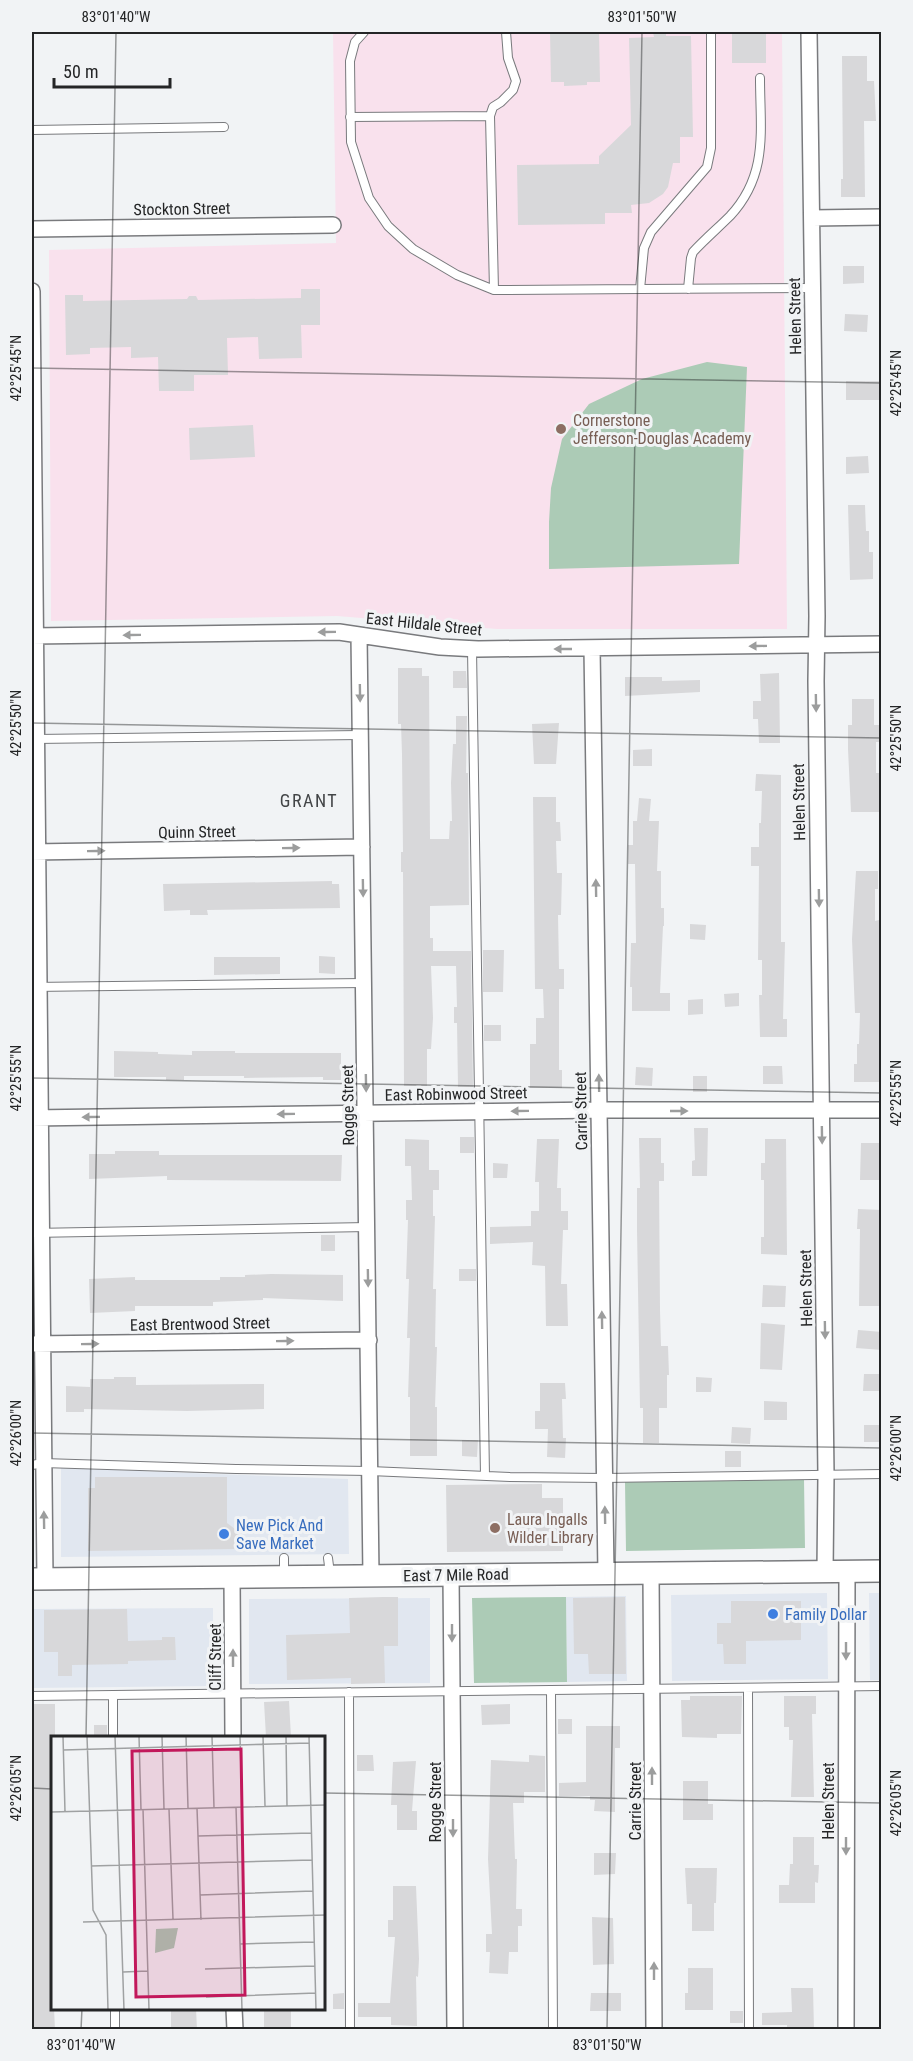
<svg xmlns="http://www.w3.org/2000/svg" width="913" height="2061" font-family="'Roboto Condensed',sans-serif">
  <rect width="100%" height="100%" fill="#f1f3f5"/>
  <path fill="#e1e7f0" d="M61,1468L348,1479L349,1554L61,1557Z
    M827,1593L828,1679L672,1681L671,1595Z
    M869,1593H881V1680H870Z
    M626,1596L627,1681L567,1682L566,1597Z
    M430,1598V1683L249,1684V1599Z
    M213,1608V1686L32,1688V1609Z"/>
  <path fill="#f9e1ed" d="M333,32H782L787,629H497L337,616L51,621L49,250L336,243Z"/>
  <path fill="#accbb6" d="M707,362L747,367L739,564L549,569V522L551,488L562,439L589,404L642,379Z
    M804,1479L805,1548L626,1551L625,1482Z
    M566,1597L567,1682L474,1683L472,1598Z"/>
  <path fill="#d8d8da" d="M550,32H599L600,82H587V85L564,86V82H551Z
    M653,32H666V36H691L693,137H680V163H673L668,187L663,194L649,203L631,205L632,213H605V224L518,225L517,165L599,164V156L631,125L629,38L654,37Z
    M732,32H766V63H732Z
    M842,56H867V81H874L876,121H864L865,197H841V179H843Z
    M843,266H864V283L843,284Z
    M301,289H320V325H301L302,358L259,359L258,337L227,338L228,375H194V391H159L158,357L131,358V347L90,348V354L66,355L65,295H83V301L187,299L189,296H196L198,300L301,298Z
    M845,314L868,315L867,332L844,331Z
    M846,381H879V400H846Z
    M253,425L255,457L190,460L189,428Z
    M868,456L869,473L846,474V457Z
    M848,505H865L866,531H869V552H873V579L850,580Z
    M398,668H422V676H429L430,839H449L450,821H452L451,783L453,744H456V716H467L466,773H468L469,905L430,906V938H433V951H471L473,1087H458L457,1023H454V1007H457L456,966H431L433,1018L431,1049H427V1086H404L403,872H401V852H403L402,754L401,724H398Z
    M453,671H466L467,688H453Z
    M779,673L780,743H759L758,719H753V701H761L760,674Z
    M625,677H662V681L700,680V692L625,696Z
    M852,699H874V725H879L880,742H876V773H880L881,812H851L848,749V725H852Z
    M559,723L556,764H534L532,724Z
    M652,749V766H633V750Z
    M756,774L781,775V942H785L783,1019H787V1037H760L759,995H762V960H758L759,866H751V847H759V823H761L762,791H755Z
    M533,797H556V822H560L561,841H556L557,873H562L561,915H558L559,969H564V989H559V1070H562V1088H530V1044H536V1018H544L543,989H535Z
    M639,798L651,799L649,821H659L657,871H661V908H664V926H663L660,993H670V1011H632V987H630L631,943H636L635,864H628V845H633V821H637Z
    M856,871H878V889H875V921L879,920L880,969H882L881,1036H879V1064H882V1082H854V1064H857V1044H859L860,1013H855L852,939Z
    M332,881V884H339L340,908L207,910L208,915H190V910L164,911L163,884Z
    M690,924L706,925L705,940L690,939Z
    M483,950H504L503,992H483Z
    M319,956L335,957V974L319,973Z
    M214,957H280V974L214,975Z
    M739,993V1006L725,1007L724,994Z
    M703,999V1014L688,1015V1000Z
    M484,1025H501V1041H484Z
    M114,1051L158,1052V1054L192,1055V1051H235V1053H341V1080H323V1077L244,1078V1076H184V1080H166V1077H114Z
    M763,1066H782L783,1084H763Z
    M636,1067L653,1068L652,1086L635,1085Z
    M693,1076H707V1092H693Z
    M694,1128H708L707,1176H692V1161L695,1160Z
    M460,1137H474V1153H460Z
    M639,1138H661V1163H664V1181H659L660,1310L661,1346H668L669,1375H667V1408H659V1443H643V1408H640L637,1230V1188H640Z
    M405,1139L429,1140V1170H439V1190H433V1216H435L433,1289H436L435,1347H437L435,1407H437V1456H410V1397H408L410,1338H407L409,1279H406L408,1220H406V1200H412L411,1166H405Z
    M537,1139H559L557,1188H561V1211H568V1230H563L561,1284H567L568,1326H546L545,1266L532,1265L533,1242L490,1244V1227L531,1226V1211H539V1182H535Z
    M765,1139H786L787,1255L761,1254V1237H764V1180H761V1163H765Z
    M861,1143H882L881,1180H860Z
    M115,1151H159V1155H342L341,1181L167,1180V1176L89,1179V1154H115Z
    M493,1163L508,1164L507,1178H493Z
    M858,1209L882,1210V1306H859L860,1229H857Z
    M321,1235H335V1251H321Z
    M459,1269H476V1281H459Z
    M271,1274L343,1275V1301L263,1298V1300L213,1302V1306H135V1311L90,1313L89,1279L135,1277V1280H220V1277H245V1275Z
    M763,1285L786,1286L785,1307H762Z
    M761,1323L785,1325L782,1370L760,1369Z
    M858,1330L882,1332V1350L856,1348Z
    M864,1374H882V1391H863Z
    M114,1377H136V1385L264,1384V1409L187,1411L84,1409V1412H66V1386L90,1387V1379H114Z
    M696,1377L712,1378L711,1392H696Z
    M540,1383H565L566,1399H562L563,1438H566L565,1458L547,1457L548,1429H535V1411H540Z
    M764,1401L787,1402V1420H764Z
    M864,1425H882V1442H864Z
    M732,1427L751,1428L750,1444L731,1443Z
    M462,1440H478L477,1457L462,1456Z
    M725,1451H741V1467H725Z
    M95,1477H227V1523L239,1532V1544L234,1549L88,1551V1488H95Z
    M542,1484V1498H563V1551L447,1552L446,1485Z
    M383,1597H398V1646H384L385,1683L351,1684V1678L287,1680L286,1635L350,1633L349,1598Z
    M625,1597L626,1674H589L588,1654H574L573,1598Z
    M731,1601H801V1640L746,1641V1664H724L723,1644H717V1623H731Z
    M127,1609L128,1641L162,1640V1637H175L176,1660L128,1661V1664L72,1665V1676H58V1652H44V1610Z
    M690,1696H742L741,1734H717V1738L682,1737L681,1700H690Z
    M784,1696H816V1714H812L814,1797H791L793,1740H789V1727H784Z
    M289,1701L291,1737H266L264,1702Z
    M32,1704H55V1737H52V2008H54L55,2030H32Z
    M510,1704V1724L482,1725L481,1705Z
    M558,1719H572V1734H558Z
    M94,1725H107V1737H94Z
    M586,1726H620V1748H615V1812L594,1811L595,1800H590V1796H559V1783L586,1782Z
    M357,1755H373L374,1771H357Z
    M529,1755L545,1756V1792H524V1803H513L515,1859H517L516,1909H522V1926H518V1952H509L508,1974L489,1973L490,1952H486V1934H492L488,1859L491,1760L529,1762Z
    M416,1761L412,1811H417V1830H397V1805H391L393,1762Z
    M683,1781H708V1804H713V1820H683Z
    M793,1837H814V1865H819L818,1883L815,1882V1903H779V1885H789L790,1864H793Z
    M594,1853H616L615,1874L594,1875Z
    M685,1868H717L716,1903H714V1931H692V1904H687Z
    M393,1886H416L419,1959L418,1977L416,1976L417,2026L391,2025V2017H358V2003H390L395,1937H388V1920H393Z
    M592,1917L613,1918L614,1964L593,1965Z
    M688,1968H713V2010H685V1993H688Z
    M791,1988H813L814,2030H787V2025H762V2013L792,2012Z
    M344,1993V2009H333V1994Z
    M591,1993H621V2011H590Z
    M171,2008H196L197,2030H171Z
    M264,2008H291V2030H264Z
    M730,2011H743V2023H730Z"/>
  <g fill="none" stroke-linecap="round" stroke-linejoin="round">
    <defs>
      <path id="lane" d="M364,32L355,42L350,61L351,142L369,198L388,226L413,249L457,275L494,290L640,289
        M711,32V148L707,167L651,232L644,248L640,289L813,288
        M350,117L490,116
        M32,130L224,127
        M688,289L691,258L693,252C705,239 718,228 730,216C769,174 760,130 760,78
        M494,290L490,116L493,107L501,102L513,90L516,81L508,58L506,32
        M472,649L485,1476
        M35,739L361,735
        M32,987L364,983
        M32,1233L368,1227
        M32,1465L43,1463L236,1469L370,1471L510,1477L604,1478L882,1474
        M284,1558V1575
        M328,1558L330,1574
        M748,1688L749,2030
        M551,1690L553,2030
        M349,1692L350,2030
        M113,1695V1737
        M32,1696L882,1686
        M115,2008V2030"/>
      <path id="street" d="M809,32L817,616L816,681L826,1475L825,1572
        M812,218L882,217
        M32,229L333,225
        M32,291L45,1579
        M359,635L371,1576
        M32,636L339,632L440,647L478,649L882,644
        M592,648L606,1573
        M32,852L362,847
        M32,1118L599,1110H882
        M32,1344L369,1340
        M651,1573L654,2030
        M451,1575L455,2030
        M232,1577L233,1737
        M234,2008L235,2030
        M846,2030L847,1572"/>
      <path id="secondary" d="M32,1579L882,1571"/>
    </defs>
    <use href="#lane" stroke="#797a7d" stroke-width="10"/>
    <use href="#street" stroke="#797a7d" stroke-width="18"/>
    <use href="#secondary" stroke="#797a7d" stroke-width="24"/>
    <use href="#lane" stroke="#fff" stroke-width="8"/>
    <use href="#street" stroke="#fff" stroke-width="15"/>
    <use href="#secondary" stroke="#fff" stroke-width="21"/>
  </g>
  <defs><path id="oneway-solid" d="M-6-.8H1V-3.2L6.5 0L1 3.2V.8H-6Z" transform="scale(1.5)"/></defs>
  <g fill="#9c9d9d">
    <use href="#oneway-solid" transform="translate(327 632) rotate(179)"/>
    <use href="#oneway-solid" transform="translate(132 635) rotate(179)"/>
    <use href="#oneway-solid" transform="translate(758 646) rotate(179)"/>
    <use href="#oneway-solid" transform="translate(563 649) rotate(180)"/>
    <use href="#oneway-solid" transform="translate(360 693) rotate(89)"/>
    <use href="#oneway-solid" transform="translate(816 703) rotate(89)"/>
    <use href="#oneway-solid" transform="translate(291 848) rotate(-1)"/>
    <use href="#oneway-solid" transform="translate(96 851) rotate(-1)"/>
    <use href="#oneway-solid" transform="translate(363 888) rotate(89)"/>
    <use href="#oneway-solid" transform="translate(596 888) rotate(-91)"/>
    <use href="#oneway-solid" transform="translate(819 898) rotate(89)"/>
    <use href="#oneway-solid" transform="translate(366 1083) rotate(89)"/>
    <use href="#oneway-solid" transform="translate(599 1083) rotate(-91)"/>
    <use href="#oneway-solid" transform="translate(520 1111) rotate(179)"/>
    <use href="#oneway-solid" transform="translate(679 1111)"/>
    <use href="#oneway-solid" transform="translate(286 1114) rotate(179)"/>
    <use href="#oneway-solid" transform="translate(91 1117) rotate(179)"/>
    <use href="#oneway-solid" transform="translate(822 1135) rotate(89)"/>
    <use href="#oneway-solid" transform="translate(368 1278) rotate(89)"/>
    <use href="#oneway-solid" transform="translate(602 1320) rotate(-91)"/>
    <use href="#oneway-solid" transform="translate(825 1330) rotate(89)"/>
    <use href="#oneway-solid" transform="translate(285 1341) rotate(-1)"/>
    <use href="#oneway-solid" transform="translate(90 1344) rotate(-1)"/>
    <use href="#oneway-solid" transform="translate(605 1515) rotate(-91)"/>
    <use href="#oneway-solid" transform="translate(44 1520) rotate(-91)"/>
    <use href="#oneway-solid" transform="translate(452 1633) rotate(90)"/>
    <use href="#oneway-solid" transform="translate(846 1651) rotate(90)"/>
    <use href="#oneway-solid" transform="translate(233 1658) rotate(-90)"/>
    <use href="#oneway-solid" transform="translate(652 1776) rotate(-90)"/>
    <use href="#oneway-solid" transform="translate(453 1828) rotate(90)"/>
    <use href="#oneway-solid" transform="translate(846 1846) rotate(90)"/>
    <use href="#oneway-solid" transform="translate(654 1971) rotate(-90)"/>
  </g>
  <path fill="none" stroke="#242526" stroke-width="1.5" stroke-opacity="0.45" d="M32,368L882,383M32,723L882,738M32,1078L882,1093M32,1433L882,1448M86,1737L116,32M32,1788L52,1789M324,1793L882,1803M81,2030L82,2008M607,2030L642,32"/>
  <g fill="#8d6e63" stroke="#f1f3f5" stroke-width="2">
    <circle cx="561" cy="429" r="6"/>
    <circle cx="495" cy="1528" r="6"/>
  </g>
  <g fill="#3f7fe0" stroke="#f1f3f5" stroke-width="2">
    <circle cx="224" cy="1534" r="6"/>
    <circle cx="773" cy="1614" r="6"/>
  </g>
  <g text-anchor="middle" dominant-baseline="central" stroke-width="6" stroke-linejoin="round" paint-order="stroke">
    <g font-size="16" fill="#242526" stroke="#f1f3f5">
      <text transform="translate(182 209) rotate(-1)">Stockton Street</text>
      <text transform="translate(795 316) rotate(-91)">Helen Street</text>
      <text transform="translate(424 624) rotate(6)">East Hildale Street</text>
      <text transform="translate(799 802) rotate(-91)">Helen Street</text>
      <text transform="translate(197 832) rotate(-1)">Quinn Street</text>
      <text transform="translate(456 1094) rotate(-1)">East Robinwood Street</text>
      <text transform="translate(348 1105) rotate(-91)">Rogge Street</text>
      <text transform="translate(581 1111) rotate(-91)">Carrie Street</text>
      <text transform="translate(806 1288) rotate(-91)">Helen Street</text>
      <text transform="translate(200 1324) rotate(-1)">East Brentwood Street</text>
      <text transform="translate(456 1575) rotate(-1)">East 7 Mile Road</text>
      <text transform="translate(215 1657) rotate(-90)">Cliff Street</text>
      <text transform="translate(635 1801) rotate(-90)">Carrie Street</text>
      <text transform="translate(828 1801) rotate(-90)">Helen Street</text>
      <text transform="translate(435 1802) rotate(-90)">Rogge Street</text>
    </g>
    <g font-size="16" fill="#785e54" stroke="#f1f3f5" text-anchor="start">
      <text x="573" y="420">Cornerstone<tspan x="573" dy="18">Jefferson-Douglas Academy</tspan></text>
      <text x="507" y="1519">Laura Ingalls<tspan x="507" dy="18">Wilder Library</tspan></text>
    </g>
    <g font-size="16" fill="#366cbe" stroke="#f1f3f5" text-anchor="start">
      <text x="236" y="1525">New Pick And<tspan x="236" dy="18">Save Market</tspan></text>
      <text x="785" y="1614">Family Dollar</text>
    </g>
    <g font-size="18" letter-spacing="1.5" fill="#434547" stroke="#f1f3f5">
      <text x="309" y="800">GRANT</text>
    </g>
  </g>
  <g transform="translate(51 1736)">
    <rect width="274" height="274" fill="#f1f3f5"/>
    <path d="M127,192L123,212L104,217L105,193Z" fill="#accbb6"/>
    <path fill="none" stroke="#9fa1a2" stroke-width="1.5" d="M12,0L14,76M36,0L42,174L55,199L57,274M64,0L73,274M88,0L90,74M111,0L113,73M135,0L137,72M161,0L163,72M189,0L191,71M212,0L214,70M235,0L236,70M258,0L265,274M12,14L258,7M185,71L191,274M146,72L150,184M92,73L98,274M118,73L122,183M0,76L275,69M147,100L260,97M40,130L261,124M149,159L262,155M32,186L275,179M189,208L263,206M154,233L264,230M72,236L97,235M155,261L265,257"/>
    <path fill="#c2185b" fill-opacity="0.15" stroke="#c2185b" stroke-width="3" d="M190,13L194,259L85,261L81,15Z"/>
    <rect width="274" height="274" fill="none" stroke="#242526" stroke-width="3"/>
  </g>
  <rect width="913" height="2061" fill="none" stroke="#f1f3f5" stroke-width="66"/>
  <path d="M54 78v9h116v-9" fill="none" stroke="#242526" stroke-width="3"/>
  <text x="63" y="78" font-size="18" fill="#242526" stroke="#f1f3f5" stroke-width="4.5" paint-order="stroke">50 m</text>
  <rect x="33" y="33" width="847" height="1995" fill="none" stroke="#242526" stroke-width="2"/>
  <g font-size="15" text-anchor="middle" fill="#242526">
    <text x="116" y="22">83°01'40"W</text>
    <text x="642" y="22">83°01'50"W</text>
    <text transform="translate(16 368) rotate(-90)" y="5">42°25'45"N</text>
    <text transform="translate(896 383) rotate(-90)" y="5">42°25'45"N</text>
    <text transform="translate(16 723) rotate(-90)" y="5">42°25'50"N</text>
    <text transform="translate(896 738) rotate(-90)" y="5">42°25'50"N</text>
    <text transform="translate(16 1078) rotate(-90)" y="5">42°25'55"N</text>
    <text transform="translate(896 1093) rotate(-90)" y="5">42°25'55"N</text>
    <text transform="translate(16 1433) rotate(-90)" y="5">42°26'00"N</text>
    <text transform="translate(896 1448) rotate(-90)" y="5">42°26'00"N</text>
    <text transform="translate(16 1788) rotate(-90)" y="5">42°26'05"N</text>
    <text transform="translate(896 1803) rotate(-90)" y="5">42°26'05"N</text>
    <text x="81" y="2050">83°01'40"W</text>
    <text x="607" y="2050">83°01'50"W</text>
  </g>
</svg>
